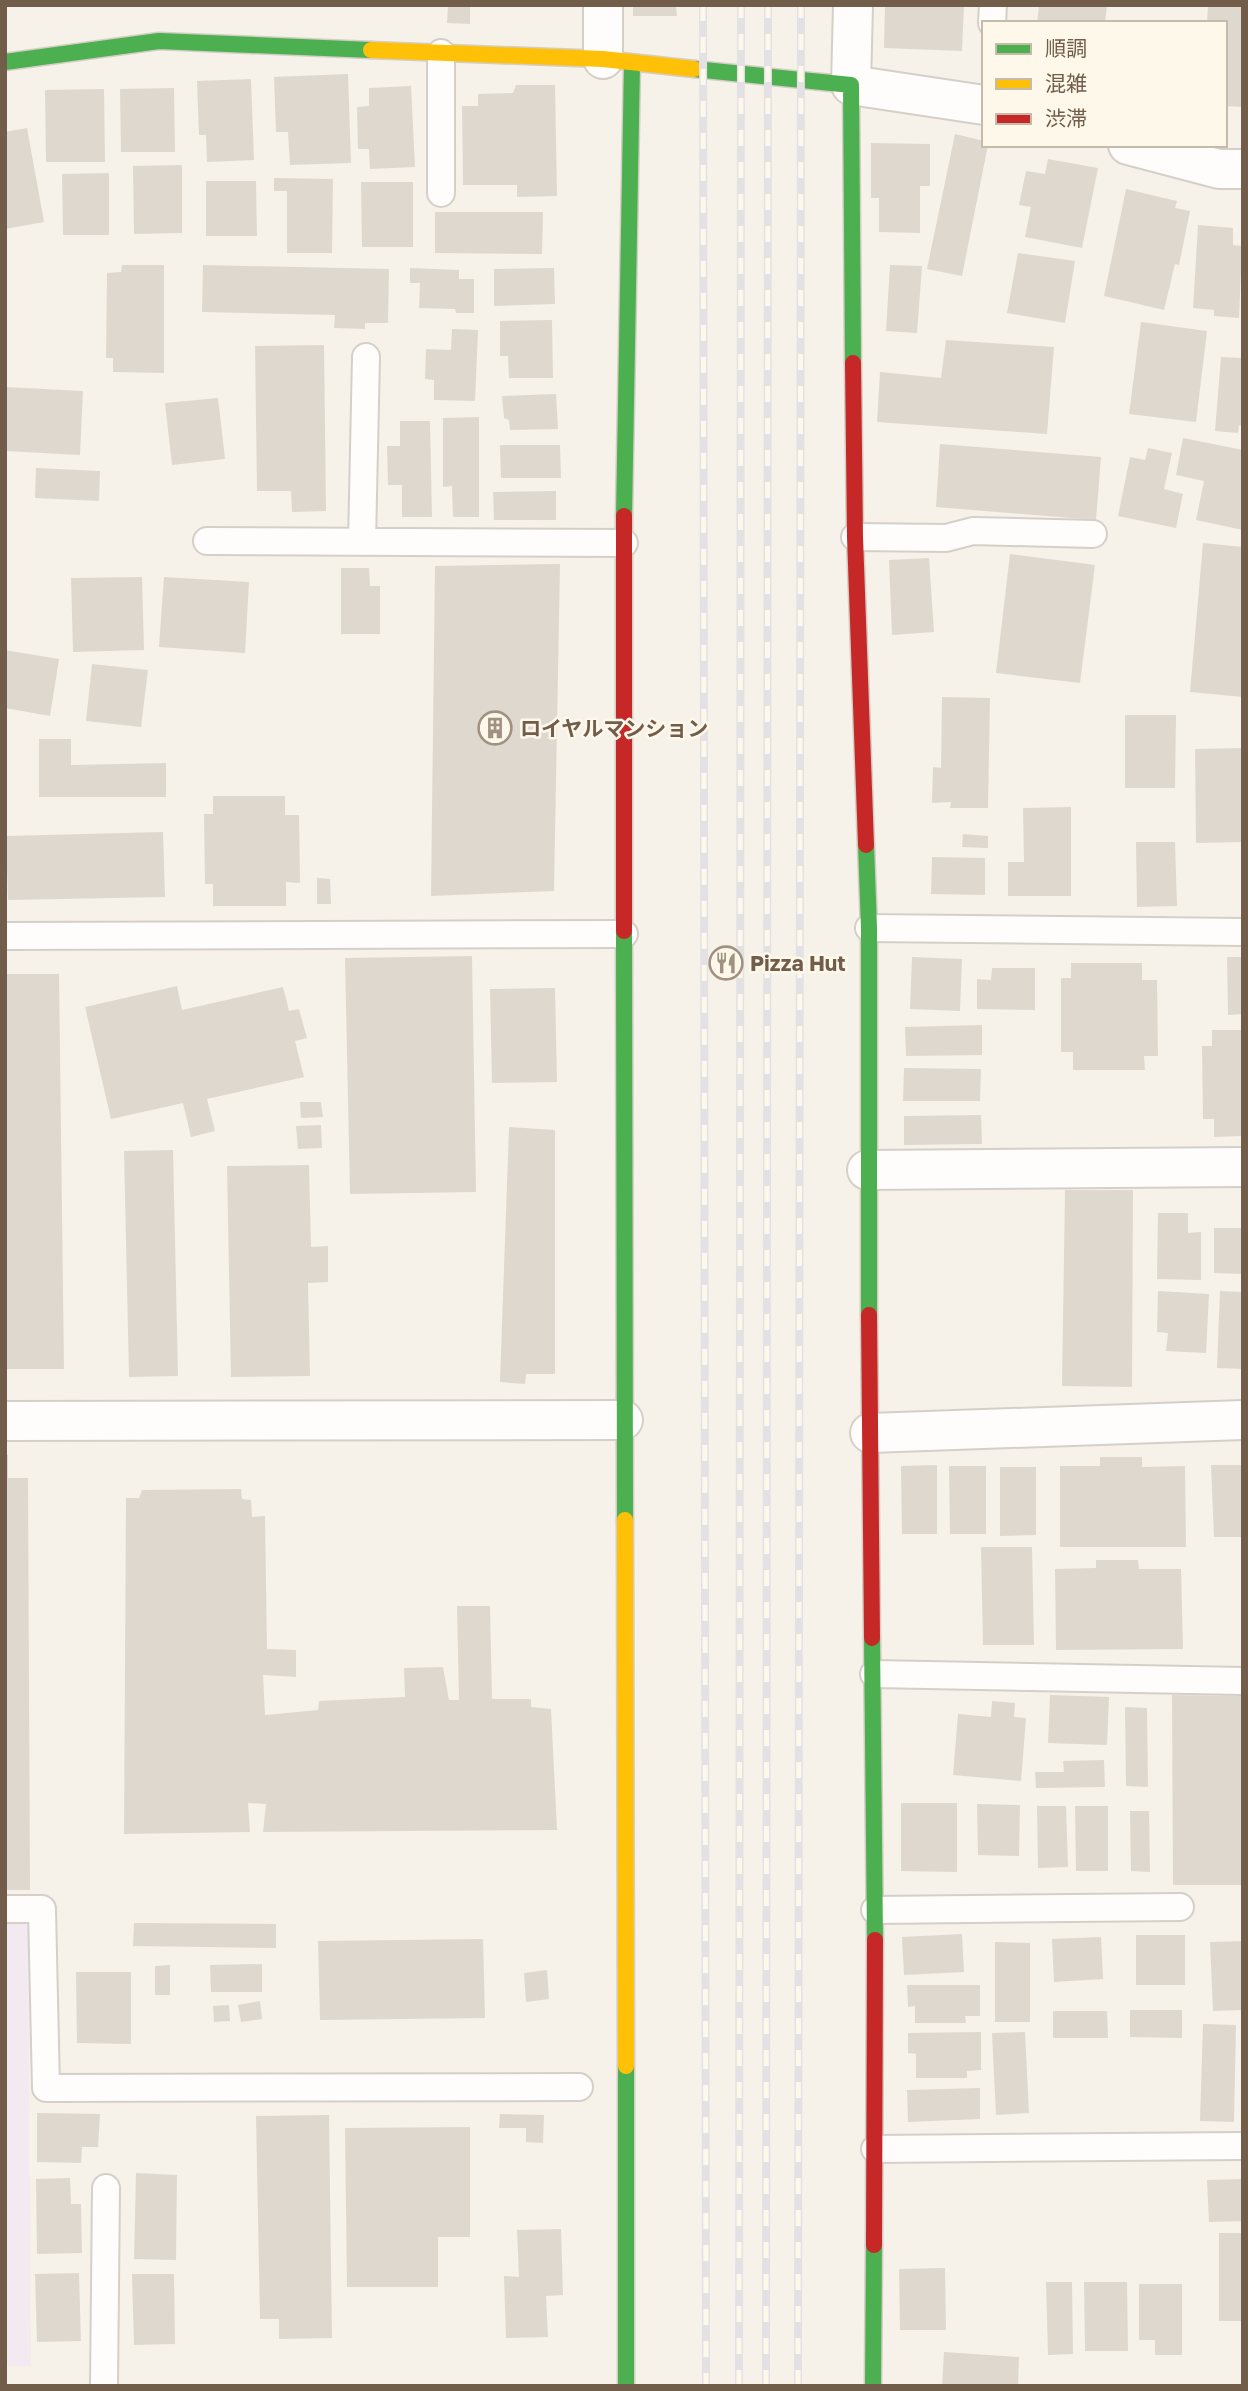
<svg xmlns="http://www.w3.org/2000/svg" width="1248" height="2391" font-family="'Golos Text','Noto Sans JP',sans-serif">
  <rect width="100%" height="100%" fill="#f6f2e9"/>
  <path fill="#f3e9f1" d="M5,1921H28L31,2366H5Z"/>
  <path fill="#dfd8cf" d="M448,5H470V24L447,23Z
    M633,5H676L677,16H633Z
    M885,5H964L962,51L884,48Z
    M1039,5H1107L1105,23H1037Z
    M1208,5H1243V107L1225,106V23H1207Z
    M348,74L351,163L290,165L288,132H276L274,77Z
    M251,79L254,160L207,162L206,135H199L197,81Z
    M516,85H555L557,196L517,197V185H463L462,106H478V94L513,93Z
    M411,86L415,167L370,169L369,149H358L357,107L369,106V88Z
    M174,88L175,152H121L120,89Z
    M104,89L105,162H46L45,90Z
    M27,128L44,222L5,229V132Z
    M955,134L984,141V145H988L962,276L927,269Z
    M871,143L930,144V186H920V233L879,232V198H871Z
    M1048,159L1098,168L1082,248L1025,237L1031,207L1019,205L1026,171L1045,174Z
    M182,165V233L134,234L133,166Z
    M109,173V235H63L62,174Z
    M274,178L333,179L332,253H287V191H274Z
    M206,181H256L257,236H206Z
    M361,182H413V247H362Z
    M1126,189L1177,201L1175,208L1190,211L1179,265L1175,264L1164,310L1104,296Z
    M435,212H543L542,254L435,253Z
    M1198,225L1233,228V245L1242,246L1239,318L1214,316V310L1193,308Z
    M1018,253L1075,261L1065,323L1007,313Z
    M122,265H164V373L113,372V358H106L107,273L121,272Z
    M203,265L389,269L388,323H365V329L334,328L335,315L202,312Z
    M890,265L922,266L917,333L886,331Z
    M410,268L459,270V279H474V313H456L455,309L419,308L420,283H410Z
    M554,268L555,304L494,306V269Z
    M552,320L553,378H509L508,356H500V321Z
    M1141,322L1207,331L1196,422L1129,414Z
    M452,329L478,330L475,401L434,400V380L425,379L426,349L451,350Z
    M946,340L1054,347L1047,434L877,422L880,372L941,378Z
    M324,345L326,511L292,512L291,491H257L255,346Z
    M1221,357L1243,358V426L1239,425L1238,433L1215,431Z
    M5,387L83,391L80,455L5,451Z
    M556,394L558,429L510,430L509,420L504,418L502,396Z
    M218,398L225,459L172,465L165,403Z
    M479,417V517H453L452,486L443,487V418Z
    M400,421H430L432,517H402V485H388L387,446H400Z
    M1183,438L1243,450V530L1196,520L1204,481L1176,475Z
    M940,444L1101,457L1096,520L936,507Z
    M500,445H560L561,478H501Z
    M1148,448L1172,453L1164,489L1183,494L1176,528L1118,516L1130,457L1145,460Z
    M36,468L100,471L99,501L35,498Z
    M556,491V520H494L493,492Z
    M1203,543L1243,547V697L1190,692Z
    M1010,554L1095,565L1080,683L996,673Z
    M929,558L934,632L892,635L889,560Z
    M560,564L554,891L431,896L435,566Z
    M341,568H369L370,586H380V634H341Z
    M142,577L144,650L73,652L71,578Z
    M164,577L249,582L245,653L159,647Z
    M5,650L59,659L50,716L5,708Z
    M92,664L148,670L141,727L86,721Z
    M942,697L990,698L988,808H950L951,802L932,803L933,767L941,768Z
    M1125,715H1176L1175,788H1125Z
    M39,739H71V765L166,763V797H39Z
    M1243,748V842L1196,843L1195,749Z
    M213,796H285V815H299L300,883L286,882V906H213V884H205L204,814H213Z
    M1071,807V896H1008V862H1024L1023,808Z
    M163,832L165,897L8,900L6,836Z
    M963,834L988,836V848L962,847Z
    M1136,842H1175L1177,906L1137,907Z
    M932,857L985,858V895L931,894Z
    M317,878L330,879L331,904H317Z
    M472,956L476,1192L350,1194L345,958Z
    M912,957L962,959L960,1011L910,1009Z
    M1227,957H1243V1014L1228,1015Z
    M1071,963H1142V980H1157L1158,1056H1144L1145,1070H1073V1052H1061V978H1071Z
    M992,968H1035V1010L977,1009V979L991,980Z
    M5,974H59L64,1369H5Z
    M177,986L182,1010L283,987L289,1011L299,1009L307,1038L295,1041L304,1077L207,1099L215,1131L191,1137L183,1103L111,1119L85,1007Z
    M555,988L557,1082L492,1083L490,989Z
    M982,1025V1055L906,1056L905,1027Z
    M1212,1030H1243V1136L1214,1137V1119H1203L1202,1046H1212Z
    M904,1068L981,1069L980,1101H903Z
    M300,1102H321L323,1117L301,1118Z
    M981,1115L982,1144L904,1145V1116Z
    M321,1125L322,1148L298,1149L296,1126Z
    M509,1127L555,1130V1374H526L525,1384L500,1382Z
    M173,1150L178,1376L129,1377L124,1151Z
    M309,1165L311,1247L328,1246V1282L308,1283L310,1376L231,1377L227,1166Z
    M1065,1190H1133L1132,1387L1062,1386Z
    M1158,1213H1188V1233L1201,1232V1280L1157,1279Z
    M1214,1228H1243V1274L1214,1273Z
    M1158,1291L1209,1294L1206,1353L1166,1351L1168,1333L1157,1332Z
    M1220,1291L1243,1292V1369L1217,1368Z
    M5,1455H8V1478H28L30,1890H5Z
    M1100,1457H1142V1467L1185,1466L1186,1547H1060V1466H1100Z
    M937,1465V1534H902L901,1466Z
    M1211,1465H1243V1537H1214Z
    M949,1466H986V1534H950Z
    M1000,1467H1036V1535L1000,1536Z
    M241,1489L242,1499L251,1500L252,1517L265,1516L267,1649L296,1650V1677L263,1675L265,1715L318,1710L319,1701L405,1697L404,1668L443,1667L449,1700H459L457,1606H490L492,1699H531V1707L551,1709L557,1830L263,1832L266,1804L248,1803L250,1832L124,1834L126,1498H139L142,1490Z
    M981,1547H1032L1034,1645H983Z
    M1096,1560H1138L1139,1569H1181L1183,1649L1056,1650L1055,1569L1096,1568Z
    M1050,1695L1109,1697L1107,1745L1048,1743Z
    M1172,1695L1243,1696V1885H1173Z
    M992,1701L1015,1703L1014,1717L1026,1718L1021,1781L953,1775L958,1714L991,1717Z
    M1125,1707L1147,1708L1148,1787L1126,1786Z
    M1104,1760L1105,1787L1036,1788L1035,1772H1064L1063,1761Z
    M901,1803H957V1872L901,1871Z
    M977,1804L1020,1805L1019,1856L978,1855Z
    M1037,1806H1066L1068,1867L1038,1868Z
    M1075,1806H1108V1871H1076Z
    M1130,1811H1149L1150,1872L1131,1871Z
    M134,1923L276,1924V1948L133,1946Z
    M962,1934L964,1972L904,1975L902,1937Z
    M1136,1935H1185V1985H1136Z
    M1101,1937L1103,1979L1054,1982L1052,1939Z
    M483,1939L485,2018L320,2020L318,1941Z
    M1243,1941V2010L1213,2011L1210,1942Z
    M995,1942L1030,1943V2022H995Z
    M262,1964V1992H211L210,1965Z
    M170,1965V1995H155V1966Z
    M547,1970L549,1999L526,2002L524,1973Z
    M76,1972H131V2044L77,2043Z
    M907,1985H980V2016H965L966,2023H915V2006L908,2007Z
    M260,2001L262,2019L241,2022L238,2005Z
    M229,2005L230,2021L214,2022L213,2006Z
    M1130,2010H1182V2038L1130,2037Z
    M1053,2011H1107L1108,2038H1053Z
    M1203,2024L1236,2025L1234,2122L1200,2121Z
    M981,2032V2070L967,2071V2078H916V2054L908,2053V2033Z
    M1025,2032L1029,2113L996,2115L992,2033Z
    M980,2088V2119L908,2122L907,2090Z
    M37,2113L100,2114L98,2147H82L81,2163L37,2162Z
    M500,2114L544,2115L543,2143L526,2142V2128H499Z
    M329,2115L332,2338L279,2339V2319H260L256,2116Z
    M470,2127V2237H438V2287H347L345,2128Z
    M136,2173L177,2175L176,2260L134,2259Z
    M70,2178L71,2204H81L82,2253L37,2254L36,2179Z
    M1243,2179V2221L1209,2222L1207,2180Z
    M561,2229L563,2295L546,2296L548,2337L506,2338L504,2276L519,2277L517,2230Z
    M1219,2233H1243V2321H1219Z
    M945,2268L946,2330H900L899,2269Z
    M79,2273L81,2341L37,2342L35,2274Z
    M132,2274H174L175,2344L134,2345Z
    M1046,2282H1072L1073,2354L1048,2355Z
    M1084,2282H1127L1128,2351H1085Z
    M1139,2284H1182V2355H1155V2340H1139Z
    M944,2352L1019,2357L1018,2386H942Z"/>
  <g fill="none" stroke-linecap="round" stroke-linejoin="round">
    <defs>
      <path id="lane" d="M992,23L993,5
        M441,193V53
        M855,537L946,538L973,531L1093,534
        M207,541L624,543
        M362,542L366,357
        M869,928L1243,932
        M5,936L624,934
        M874,1674L1243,1681
        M5,1909H42L46,2088L579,2087
        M875,1910L1180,1907
        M875,2149L1243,2146
        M104,2386L106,2188"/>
      <path id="street" d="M853,5L851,85L984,105
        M603,59V5
        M1128,145L1219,169H1243
        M867,1170L1243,1167
        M5,1421L623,1420
        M870,1433L1243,1420"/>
      <path id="fast" d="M5,62L159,41L371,50
        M694,69L851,85L853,363
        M624,516L632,63
        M866,845L869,928V1315
        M624,931L625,1520
        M872,1638L875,1940
        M626,2066V2386
        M873,2386L874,2245"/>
      <path id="slow" d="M371,50L603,59L694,69
        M625,1520L626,2066"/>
      <path id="jam" d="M853,363L855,537L866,845
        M624,931V516
        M869,1315L872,1638
        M874,2245L875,1940"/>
    </defs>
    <use href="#lane" stroke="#d5cfc8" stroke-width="30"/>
    <use href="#street" stroke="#d5cfc8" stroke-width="42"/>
    <use href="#fast" stroke="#d4cec4" stroke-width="19"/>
    <use href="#slow" stroke="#d4cec4" stroke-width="19"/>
    <use href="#jam" stroke="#d4cec4" stroke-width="19"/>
    <use href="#lane" stroke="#fefdfc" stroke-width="26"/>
    <use href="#street" stroke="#fefdfc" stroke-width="38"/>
    <use href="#fast" stroke="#4caf50" stroke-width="16"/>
    <use href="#slow" stroke="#ffc107" stroke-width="16"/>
    <use href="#jam" stroke="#c62828" stroke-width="16"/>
    <defs>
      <path id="rail" d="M703,5L706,2386
        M739,2386L741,5
        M766,2386L768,5
        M798,2386L801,5"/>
    </defs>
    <use href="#rail" stroke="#e4e1e4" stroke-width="8"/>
    <use href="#rail" stroke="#fef8ea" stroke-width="5" stroke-dasharray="16" stroke-linecap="butt"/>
  </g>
  <defs>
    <symbol id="building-ring" viewBox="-11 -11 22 22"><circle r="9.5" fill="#fef8ea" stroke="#a09182" stroke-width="1.5"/><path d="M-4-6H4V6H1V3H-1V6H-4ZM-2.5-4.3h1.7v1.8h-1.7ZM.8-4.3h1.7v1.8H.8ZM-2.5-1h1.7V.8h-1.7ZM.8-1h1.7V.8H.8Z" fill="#a09182"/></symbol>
    <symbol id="restaurant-ring" viewBox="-11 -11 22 22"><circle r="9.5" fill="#fef8ea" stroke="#a09182" stroke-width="1.5"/><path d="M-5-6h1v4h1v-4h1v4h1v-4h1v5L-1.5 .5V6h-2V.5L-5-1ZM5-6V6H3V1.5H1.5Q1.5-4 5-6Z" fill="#a09182"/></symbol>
  </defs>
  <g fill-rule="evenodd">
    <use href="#building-ring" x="476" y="709" width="38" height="38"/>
    <use href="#restaurant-ring" x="707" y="944" width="38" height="38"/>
  </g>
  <g text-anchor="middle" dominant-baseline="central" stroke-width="5" stroke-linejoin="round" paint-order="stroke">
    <g font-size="21" font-weight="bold" fill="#725d4b" stroke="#fef8ea" text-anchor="start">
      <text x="520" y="728">ロイヤルマンション</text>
      <text x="750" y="963">Pizza Hut</text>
    </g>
  </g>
  <rect width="1248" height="2391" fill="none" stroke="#725d4b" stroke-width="14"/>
  <rect x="982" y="21" width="245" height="126" fill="#fef8ea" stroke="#c6baaa" stroke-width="2"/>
  <rect x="996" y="44" width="35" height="10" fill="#4caf50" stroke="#c6baaa" stroke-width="2"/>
  <text x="1045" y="56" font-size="21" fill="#725d4b">順調</text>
  <rect x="996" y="79" width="35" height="10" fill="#ffc107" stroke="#c6baaa" stroke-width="2"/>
  <text x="1045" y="91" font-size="21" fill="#725d4b">混雑</text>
  <rect x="996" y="114" width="35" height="10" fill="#c62828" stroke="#c6baaa" stroke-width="2"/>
  <text x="1045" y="126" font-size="21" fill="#725d4b">渋滞</text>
</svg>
